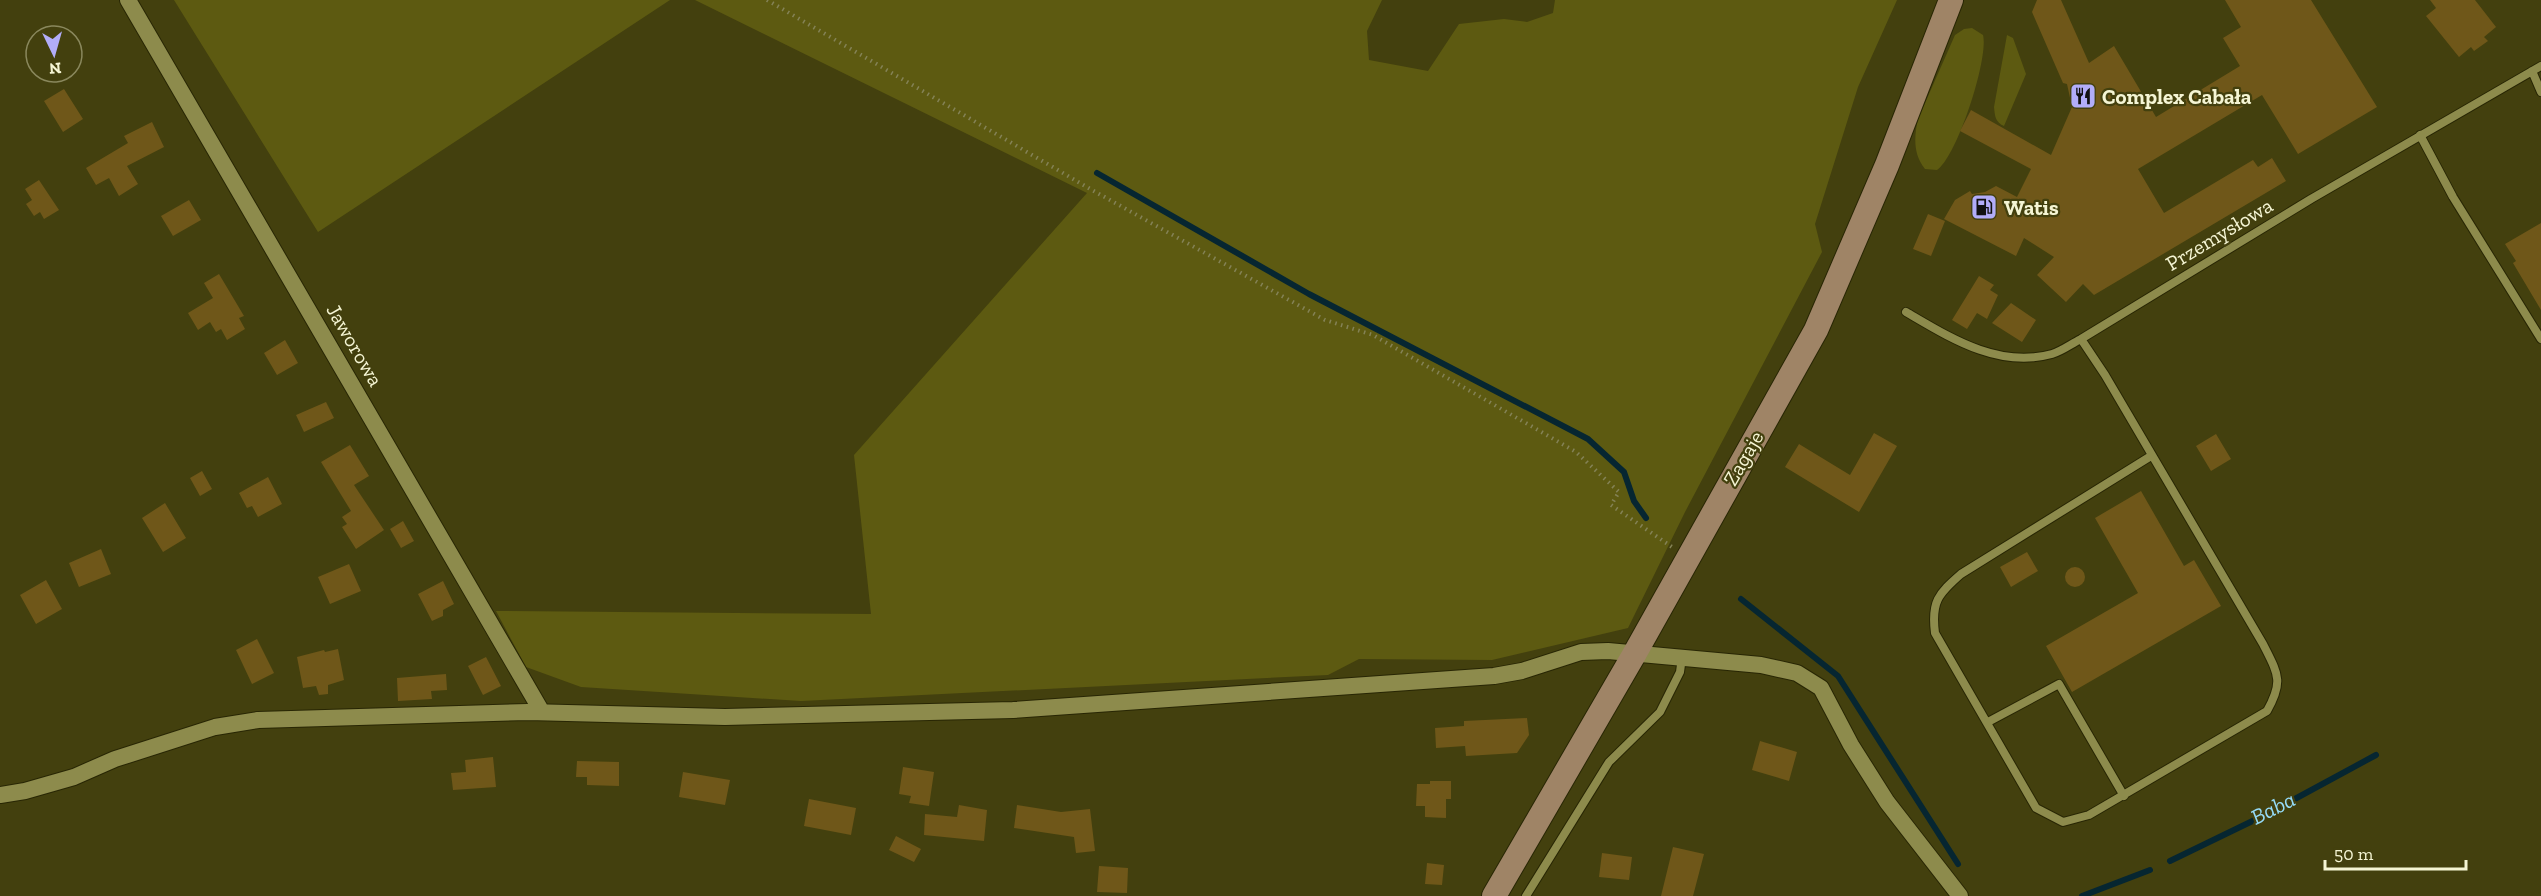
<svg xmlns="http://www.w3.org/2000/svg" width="2541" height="896" font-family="'Zilla Slab',serif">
  <rect width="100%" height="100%" fill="#43400e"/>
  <path fill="#5d5a11" d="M174,0H670L318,232Z
    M695,0H1382L1367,31L1369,60L1428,71L1459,24L1504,19L1527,22L1553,13L1555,0H1897L1858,87L1815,224L1822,252L1685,512L1628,628L1492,660L1359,659L1328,675L801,701L581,687L526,667L496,611L871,614L854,455L1087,193Z
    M1972,28L1983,35C1989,58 1957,157 1937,170L1925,169C1913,154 1914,137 1918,119L1955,35L1964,29Z
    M2007,35L2013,38L2026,74L2004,126C1995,122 1995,116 1994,107Z"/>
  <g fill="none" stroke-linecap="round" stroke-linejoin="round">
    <path stroke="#062631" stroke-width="6" d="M1097,173L1309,294L1588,439L1624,472L1634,501L1646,518
      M1741,599L1838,676L1958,864
      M2170,861L2269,813L2376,755
      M2082,896L2150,870"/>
  </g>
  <path fill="#6f5719" d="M2037,0H2061L2089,63L2114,46L2156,117L2240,66L2223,38L2241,27L2225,0H2311L2377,107L2298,154L2262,95L2138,169L2164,213L2253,160L2258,167L2272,158L2286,181L2094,295L2083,284L2066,302L2037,275L2054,257L2024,238L2016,256L1944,219L1955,200L1970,191L1972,194L1985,192L1996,186L2017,197L2031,169L1960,131L1971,110L2051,155L2072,107L2067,84L2063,83L2032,12Z
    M2430,0H2475L2496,27L2484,37L2488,41L2474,51L2471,47L2459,57L2426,16L2436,8Z
    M64,89L83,119L63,132L44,101Z
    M152,122L164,147L127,166L138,184L119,196L109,178L96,185L86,168L128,143L124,136Z
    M39,180L59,210L44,219L40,212L34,216L26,204L32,200L25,189Z
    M189,200L201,220L173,236L161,216Z
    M1928,214L1945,221L1931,256L1913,249Z
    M2541,223V310L2513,263L2516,261L2505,244Z
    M219,274L244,316L239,318L245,329L227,340L221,329L216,332L210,322L198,330L188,313L213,298L204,283Z
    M1979,276L1994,285L1990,290L1998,295L1987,319L1977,313L1967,329L1952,320Z
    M2011,303L2036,320L2022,342L1992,323Z
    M285,340L298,363L277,375L264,353Z
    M326,402L334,418L304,432L296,415Z
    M1874,433L1897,446L1859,512L1785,467L1799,444L1850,475Z
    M2216,434L2231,459L2211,471L2196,446Z
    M350,445L369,476L354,485L384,530L356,549L342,527L347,524L342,517L351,511L321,462Z
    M202,471L212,489L200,496L190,478Z
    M268,477L282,504L258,517L252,506L247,508L239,493Z
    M2141,491L2184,566L2194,560L2221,606L2072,692L2046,646L2138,593L2095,518Z
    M165,503L186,538L163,552L142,518Z
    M403,521L414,541L401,548L390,529Z
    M101,549L111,574L79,587L69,563Z
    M2027,552L2038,571L2011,587L2000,567Z
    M349,564L361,591L330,604L318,577Z
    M2065 577a10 10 0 1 1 20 0a10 10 0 1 1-20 0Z
    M46,580L62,609L36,624L20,595Z
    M443,581L454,604L443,610V616L432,621L418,594Z
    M257,639L274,673L252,684L236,650Z
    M338,649L344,680L328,685V694L319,695L316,686L303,688L297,657L324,650L325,652Z
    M486,657L501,686L483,695L468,666Z
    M446,674L447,690L431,691L432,699L398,701L397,678Z
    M1527,718L1529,735L1517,753L1466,756L1465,746L1436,748L1435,728L1464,726V721Z
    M1760,741L1797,752L1789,781L1752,770Z
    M493,757L496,787L453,790L451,773L466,772L465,760Z
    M577,761L619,762V786L587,785V777H576Z
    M903,767L934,772L929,806L909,803L911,796L899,794Z
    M683,772L730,780L725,805L679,797Z
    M1430,781H1451V799H1446V818L1425,817V806H1416L1417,784H1430Z
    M809,799L856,808L851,835L804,826Z
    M959,805L987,810L984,841L924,835L925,814L957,817Z
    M1017,805L1061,812L1090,809L1095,851L1076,853L1074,837L1014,828Z
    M896,836L921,849L914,862L889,850Z
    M1673,847L1704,854L1693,896H1661Z
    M1602,853L1632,857L1629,880L1599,877Z
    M1427,863L1444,865L1442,885L1425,884Z
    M1099,866L1128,868L1127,893L1097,892Z"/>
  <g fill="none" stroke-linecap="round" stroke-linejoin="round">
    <defs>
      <path id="service" d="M2532,71L2541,92
        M2420,135L2453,197L2541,339
        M1906,312C1949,337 1998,369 2052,354C2062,351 2071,344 2081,339L2311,199L2541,66
        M2081,339L2105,375L2263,644C2278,674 2284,681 2267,711L2089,815L2063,822L2036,808L1935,633C1931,602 1938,594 1961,574L2151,456
        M1988,722L2059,684L2124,796
        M1526,896L1609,762L1660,712L1680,672L1682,657"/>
      <path id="minor" d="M128,0L542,712
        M0,795L25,791L74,777L115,759L215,727L258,720L528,712L725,717L1013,710L1494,676L1522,671L1581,652L1608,651L1761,665L1797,673L1821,688L1851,745L1887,802L1960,896"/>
      <path id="secondary" d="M1494,896L1635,653L1816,330L1887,165L1951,0"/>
    </defs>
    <use href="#service" stroke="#282604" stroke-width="10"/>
    <use href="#minor" stroke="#282604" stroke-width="18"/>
    <use href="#secondary" stroke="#282604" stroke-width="26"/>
    <path stroke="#848256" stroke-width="4" stroke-dasharray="1.5 4.5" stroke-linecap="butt" d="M767,0L1092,190L1325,320L1373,335L1576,452L1619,492L1611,505L1672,547"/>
    <use href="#service" stroke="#8d8b4c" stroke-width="8"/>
    <use href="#minor" stroke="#8d8b4c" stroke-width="16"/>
    <use href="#secondary" stroke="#9f8466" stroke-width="24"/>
  </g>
  <defs>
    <symbol id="restaurant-square" viewBox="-11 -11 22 22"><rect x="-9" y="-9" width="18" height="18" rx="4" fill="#b2adf9" stroke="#43400e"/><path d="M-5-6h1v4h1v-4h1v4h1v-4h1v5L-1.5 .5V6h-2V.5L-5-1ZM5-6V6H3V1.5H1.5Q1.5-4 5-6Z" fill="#111"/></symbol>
    <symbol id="fuel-square" viewBox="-11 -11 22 22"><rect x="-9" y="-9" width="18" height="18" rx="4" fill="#b2adf9" stroke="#43400e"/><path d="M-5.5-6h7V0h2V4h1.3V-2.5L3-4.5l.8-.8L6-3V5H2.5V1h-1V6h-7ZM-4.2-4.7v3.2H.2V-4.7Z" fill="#111"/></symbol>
  </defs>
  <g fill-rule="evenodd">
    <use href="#restaurant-square" x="2068" y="81" width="30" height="30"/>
    <use href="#fuel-square" x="1969" y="192" width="30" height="30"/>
  </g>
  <g text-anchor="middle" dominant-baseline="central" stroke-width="4.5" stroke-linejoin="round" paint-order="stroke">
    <g font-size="21" font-weight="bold" fill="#f5f5d4" stroke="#43400e" text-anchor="start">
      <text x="2102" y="96">Complex Cabała</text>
      <text x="2004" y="207">Watis</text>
    </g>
    <g font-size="21" fill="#f5f5d4" stroke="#43400e">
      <text transform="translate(2219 234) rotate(-31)">Przemysłowa</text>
      <text transform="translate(355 345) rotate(60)">Jaworowa</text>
      <text transform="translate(1743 458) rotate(-60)">Zagaje</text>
    </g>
    <g font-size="22" font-style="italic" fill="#95dbf8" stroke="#43400e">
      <text transform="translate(2273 808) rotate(-27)">Baba</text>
    </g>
  </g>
  <g transform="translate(54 54) rotate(175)"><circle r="28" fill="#43400e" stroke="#8a885d" stroke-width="1.5"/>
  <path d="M0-4.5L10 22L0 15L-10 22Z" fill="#b2adf9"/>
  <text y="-9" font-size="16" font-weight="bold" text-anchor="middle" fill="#f5f5d4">N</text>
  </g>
  <path d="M2325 860v9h141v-9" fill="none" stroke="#f5f5d4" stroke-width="3"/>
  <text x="2334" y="860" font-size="18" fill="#f5f5d4" stroke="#43400e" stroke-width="4.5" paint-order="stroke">50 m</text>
</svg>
